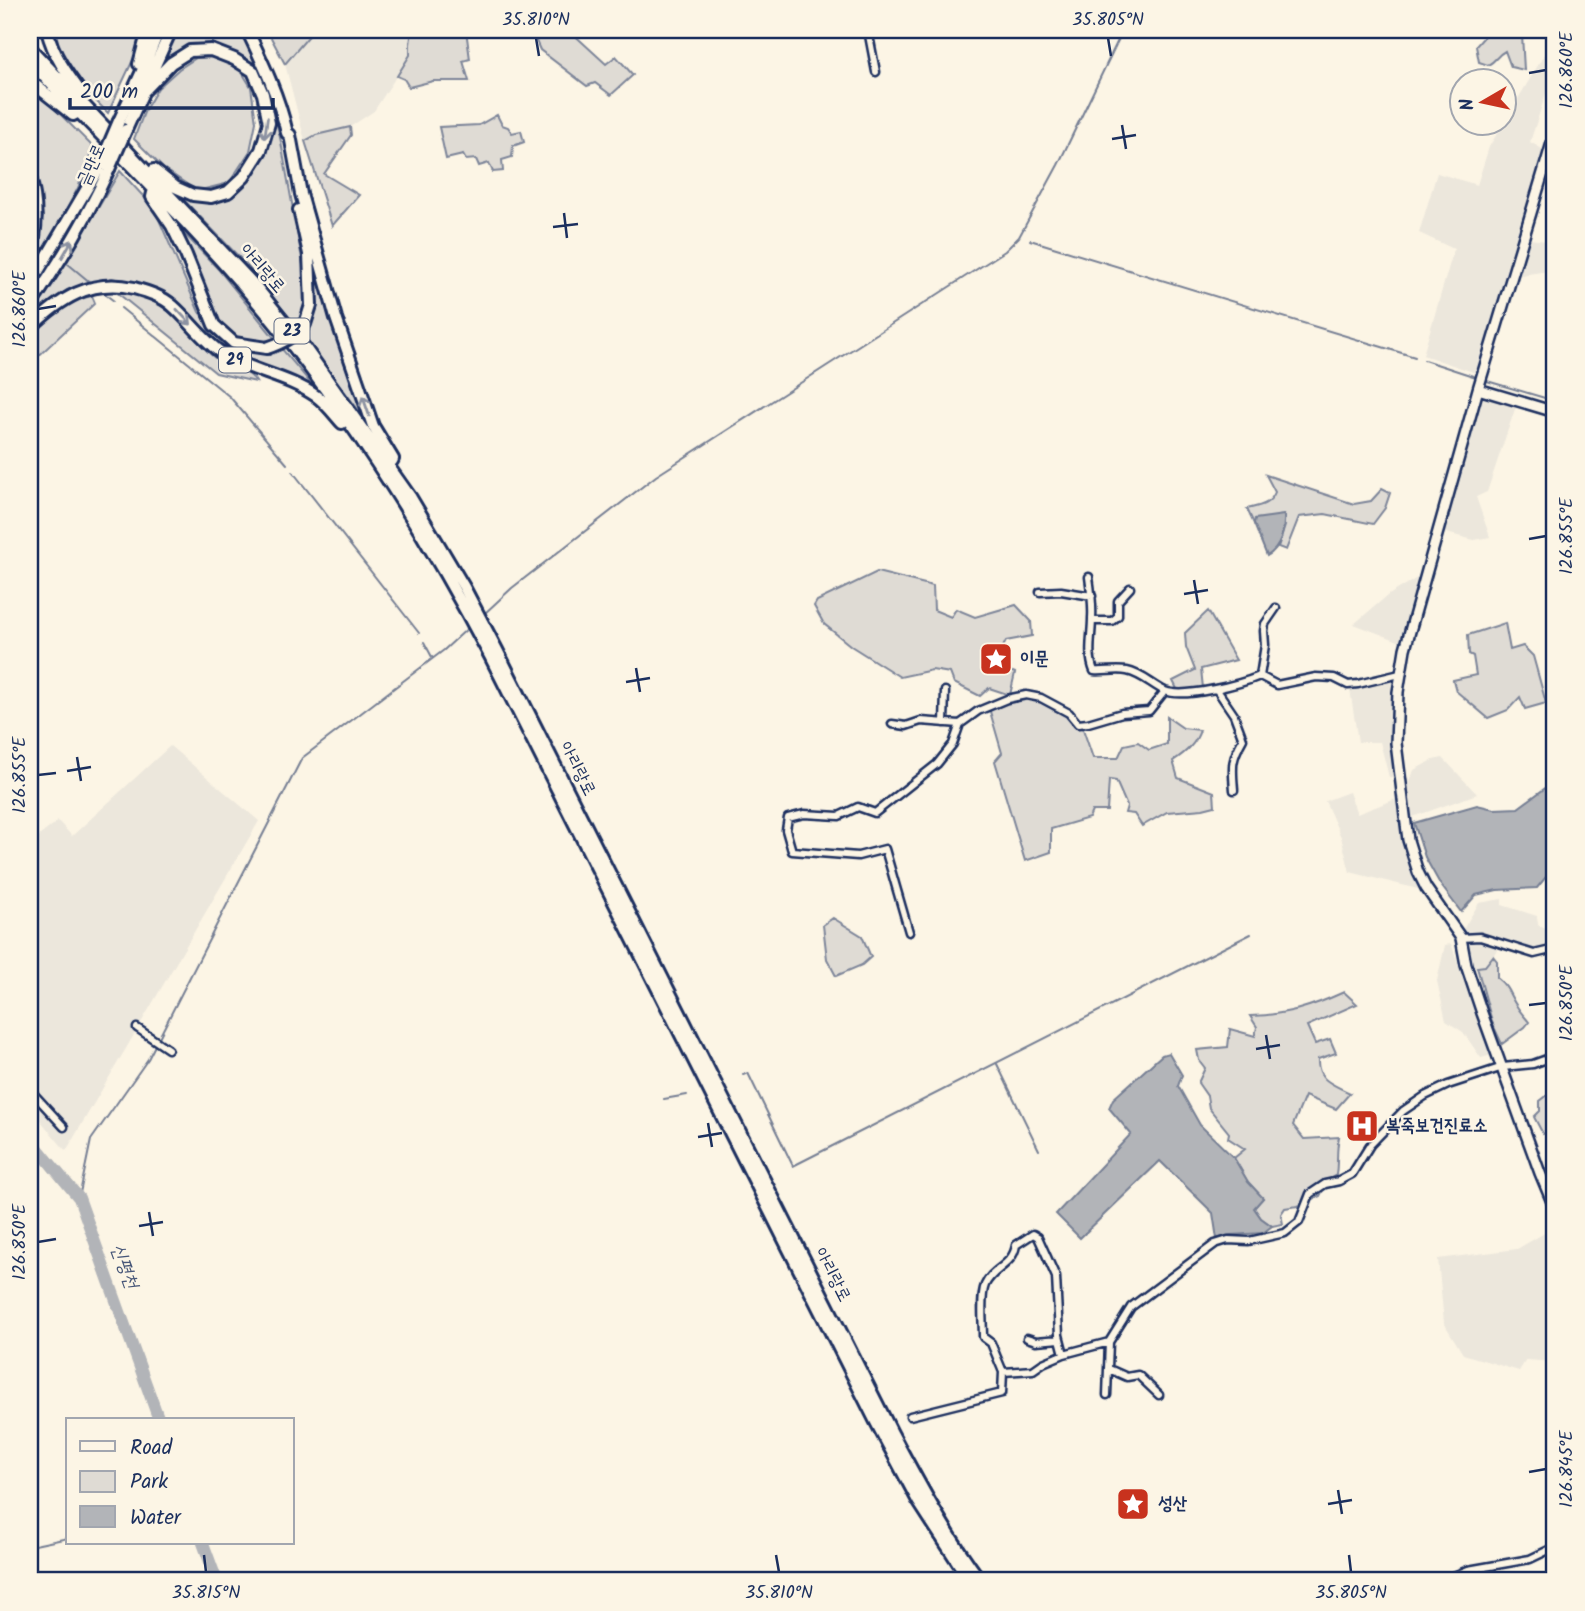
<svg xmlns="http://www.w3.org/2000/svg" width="1585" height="1611" font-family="Kalam,'Poor Story',sans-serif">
  <rect width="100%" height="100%" fill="#fcf5e5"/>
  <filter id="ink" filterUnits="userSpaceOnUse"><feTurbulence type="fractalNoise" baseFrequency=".0143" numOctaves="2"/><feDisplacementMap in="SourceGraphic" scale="14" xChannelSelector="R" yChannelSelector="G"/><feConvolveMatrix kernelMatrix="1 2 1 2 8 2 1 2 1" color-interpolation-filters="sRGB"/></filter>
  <g filter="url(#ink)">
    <path fill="#ece7dc" d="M358,30H412L410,44V55L374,111L350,127L316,135L305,141L285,64L312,31L350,33Z
      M1555,34V80L1551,78L1530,142L1544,150L1521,238L1555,242V270L1508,277L1479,374L1423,355L1454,249L1419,233L1437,173L1477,185L1489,147L1549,47Z
      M1482,394L1516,406L1487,492L1476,497L1490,537L1474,540L1442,532L1459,479Z
      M1417,578L1401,642L1354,624L1387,596Z
      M1394,680L1391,737L1397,777H1389L1380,742H1358L1350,689Z
      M170,746L259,821L66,1151L30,1108V843L58,821L72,836Z
      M1443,758L1477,794L1410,818L1406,793L1414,770L1433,760Z
      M1349,792L1357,814L1396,799L1418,889L1350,872L1341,837L1325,801Z
      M1502,899V905L1537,916L1538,925L1555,934V947L1535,952L1480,939L1499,946L1493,956L1485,966L1471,968L1462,931L1479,903Z
      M1451,944L1492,1055L1481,1058L1463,1032L1446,1021L1437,981L1445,945Z
      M1555,1227V1362L1526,1360L1519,1371L1463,1354L1444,1323L1438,1259L1517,1249Z"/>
    <path fill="#dfdbd4" stroke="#7d8599" stroke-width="2" d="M56,30H142L140,45L108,113L81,86L59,50Z
      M176,30H239L250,49L270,94L281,142L305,276C307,292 307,312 295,324L241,259L180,196L215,201L246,184L269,140L261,81L247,61L216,47H194L156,72Z
      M267,30H358L350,33L313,31L285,64Z
      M412,30H466L470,59L463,61L469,81H433L409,87L404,79L397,76L410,55V44Z
      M531,30H569L606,64L616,56L633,75L611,95L595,83L587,86L540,50Z
      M1485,30H1534L1533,35H1522L1524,70L1511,67L1505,51C1497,55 1496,61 1488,65L1479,62L1476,46L1483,38Z
      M216,57L240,69L251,87L256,122L250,151L229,183L197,191L163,168L134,139L145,110L158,88L179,69L196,58Z
      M30,92L49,103L93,147L78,188L30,277V268L43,217L30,158Z
      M497,115L502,125L508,127L512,133L521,131L524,142L513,146L512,157L502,160L503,171L493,172L489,163L479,166L476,159L466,160L463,155L446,159L439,127L479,125Z
      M350,127L351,135L324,174L359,195L332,226L305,141L316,135Z
      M120,171L154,208L199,312L223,342L239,350L264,353L282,349L319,393L289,375L263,368L229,353L216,344L162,293L112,278L67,290L30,319V317L63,267Z
      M176,225L219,270L276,340L256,342L233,336L217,322Z
      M311,254L363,416L301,333L315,309Z
      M115,291C150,291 174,314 196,338C202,345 208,353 215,358C228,367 248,368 256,382L216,373Z
      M92,296L95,303L30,364V335L50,316L67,302Z
      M1266,475L1354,504L1371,501L1382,489L1390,493L1385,508L1373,524L1325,514L1299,517L1286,550L1278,547L1285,526L1256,519L1254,524L1247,509C1259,506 1270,505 1275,492Z
      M877,572L933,586L934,610L951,617L956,609L975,617L1016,605L1031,621L1032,636L1006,641L994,665L1015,673L1010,695L989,688L980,696L954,683L950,673L932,670L900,677L851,646L824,624L814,606L817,601Z
      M1208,611L1236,660L1201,669L1203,688L1178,691L1173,681L1195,670L1186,647L1185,633Z
      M1505,623L1510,650L1523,646L1533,656L1546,703L1525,709L1520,697L1508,710L1488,718L1456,691L1453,680L1476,675L1473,656L1469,654L1468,635Z
      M1027,699C1044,700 1057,707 1070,718C1074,723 1077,726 1083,729L1093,758H1118L1124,745L1138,742L1149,750L1167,744V717L1183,728L1200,730C1196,744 1185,753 1173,761L1178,778L1214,792L1215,806L1203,809L1167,812L1142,826L1134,814L1125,813L1127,806L1116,781L1109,780L1107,811H1092L1089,818L1051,829V852L1025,861L995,761L1002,753L989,708L1009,701Z
      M833,918L862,936L871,957L862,965L836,976L827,959L823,925Z
      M1493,956L1497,961V978C1510,988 1509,996 1518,1008C1521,1013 1525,1017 1529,1022L1525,1027L1502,1044L1493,1025L1477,967L1485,966Z
      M1344,992L1357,1004L1307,1026L1315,1044L1330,1039L1336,1053L1318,1059C1317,1081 1333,1084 1350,1093L1336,1109L1305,1096L1293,1125L1304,1139L1339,1137C1336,1150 1338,1162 1336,1175L1328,1180L1320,1196L1298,1206L1285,1208L1281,1214L1283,1224L1272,1226L1261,1218L1254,1208L1263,1198L1248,1182L1234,1158L1245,1149L1228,1138L1229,1133L1209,1108L1207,1096L1198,1083L1205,1068L1199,1060L1197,1050L1228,1047L1230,1029L1255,1036L1257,1027L1250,1016C1286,1015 1311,1007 1344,992Z
      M1553,1091L1555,1092V1130L1543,1134L1534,1117L1540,1111V1101Z"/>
    <path fill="#b2b4b8" stroke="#767f94" stroke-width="2" d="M1284,515C1285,530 1281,548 1267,556L1254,524L1255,519Z
      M1555,781V866L1537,888L1497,890L1476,895L1461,912L1440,884L1425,857L1414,823L1477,805L1494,809L1518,808Z
      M1169,1053L1182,1075L1178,1086L1200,1125L1234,1158L1248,1182L1263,1198L1254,1208L1261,1218L1272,1226L1263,1233L1231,1235L1217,1239L1213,1213L1160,1161L1080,1238L1056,1214L1131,1134L1109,1108L1113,1099L1162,1055Z"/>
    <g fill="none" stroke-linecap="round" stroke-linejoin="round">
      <path stroke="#767f94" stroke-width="2" d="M1030,240L1415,357
        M67,263L91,283
        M101,291L114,301
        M121,308L230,397L287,464
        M1424,360L1476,377
        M1487,381L1555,401
        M293,472L419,633
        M484,614L512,588L656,476L1005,251L1019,237L1058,165L1123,30
        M424,642L432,657
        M997,1064L1039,1150
        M743,1075L748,1073L793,1166L1251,934
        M664,1099L687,1095
        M79,1198L91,1140L148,1059L302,758L444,650L469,627
        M30,1546L68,1538"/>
      <path stroke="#b2b4b8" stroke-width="12" d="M30,1139L79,1198L159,1420
        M203,1543L217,1581"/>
      <defs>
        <path id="street" d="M868,30L876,72
          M1089,577C1091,591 1093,605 1092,618C1092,636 1087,654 1094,671C1105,672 1116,669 1127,671C1142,674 1152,685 1165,691C1184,699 1241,684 1260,676L1277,685L1316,677L1334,678L1348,685L1358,684L1400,674
          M1040,592L1061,591L1092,596
          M1093,621H1112L1118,616V601L1130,588
          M1260,676L1265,645L1264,631L1265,624L1276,608
          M1217,690L1234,715L1243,739C1231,760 1232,766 1234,790
          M944,723L945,691
          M892,724L906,726L921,721L960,724
          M909,932L885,849L858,856L792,851L786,830L788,818L804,814L839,816L858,807L875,813L937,764L953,744L960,724L978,711L1007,699L1026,695L1041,698L1069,713L1078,724L1088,723L1122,713L1149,711L1165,691
          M1461,938L1480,937L1534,954L1555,949
          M137,1028L168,1049
          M30,1090L64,1127
          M1027,1338L1036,1341L1060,1339
          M1064,1354L1059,1335L1056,1277L1038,1237L1033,1234L1016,1245C1013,1266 992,1268 985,1285C980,1297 983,1323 983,1337L991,1343L1003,1372L1033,1370L1043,1363L1064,1354L1109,1342L1131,1307L1215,1244L1228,1240L1249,1241L1285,1233L1299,1222L1310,1194L1325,1184L1339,1181L1352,1174L1370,1145L1403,1111L1425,1096L1448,1085L1503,1067L1533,1064L1555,1056
          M1109,1369L1127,1377L1138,1375L1159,1395
          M1107,1395L1109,1342
          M910,1416L1002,1393L1003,1372
          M1441,1581L1468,1570L1530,1559L1555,1547"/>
        <path id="secondary" d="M1555,133L1478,389L1405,649L1398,692L1396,743L1408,840L1418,872L1426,888L1461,938L1466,965L1482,1013L1540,1173L1555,1209
          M1478,389L1555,412"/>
        <path id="highway" d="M47,30C53,55 67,74 82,94
          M247,30C263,63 279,97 287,133L290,135L301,194L336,318L373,426L393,459L392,461
          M30,48L256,287L305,348L411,498L464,587L497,650L893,1435C920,1485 947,1536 981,1581
          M30,62C113,148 201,233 277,326C359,428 429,540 490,656L876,1422L918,1501L970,1581
          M139,64L148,30
          M30,81L73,115L75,114
          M143,92L171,63L190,51L211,50L234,59L253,71L263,94L269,123L261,150L244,177L228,192L211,197L193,195L175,187L154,170
          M119,121L143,69L159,30
          M126,130L171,30
          M30,178C38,203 37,231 30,255
          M153,193L152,197L172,226L186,255L214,325L234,343L267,348
          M299,210L309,254L311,305L305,324
          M30,285L99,168
          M30,306C60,262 87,218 109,169
          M30,328C60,299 90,278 134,288C148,292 162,296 173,306C190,321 203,341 223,354C252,372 288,376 316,396C326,403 334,414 342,423"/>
      </defs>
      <use href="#street" stroke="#1b2f5e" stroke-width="11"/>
      <use href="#secondary" stroke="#1b2f5e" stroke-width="14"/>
      <use href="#highway" stroke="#1b2f5e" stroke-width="16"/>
      <use href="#street" stroke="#fcf5e5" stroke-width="6"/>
      <use href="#secondary" stroke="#fcf5e5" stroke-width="9"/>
      <use href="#highway" stroke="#fcf5e5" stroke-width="10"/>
      <defs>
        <path id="highway-bridge" d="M99,168L119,121
          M109,169L126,130
          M267,348C283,343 293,336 305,324"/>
      </defs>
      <use href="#highway-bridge" stroke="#1b2f5e" stroke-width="16" stroke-linecap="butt"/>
      <use href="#highway-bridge" stroke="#fcf5e5" stroke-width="10"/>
    </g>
    <defs><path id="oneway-shaft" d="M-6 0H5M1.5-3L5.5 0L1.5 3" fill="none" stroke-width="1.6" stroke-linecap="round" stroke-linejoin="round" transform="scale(1.75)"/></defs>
    <g stroke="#8c92a2">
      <use href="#oneway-shaft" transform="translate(266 128) rotate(98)"/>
      <use href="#oneway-shaft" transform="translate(67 249) rotate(-60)"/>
      <use href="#oneway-shaft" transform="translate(184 317) rotate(47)"/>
      <use href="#oneway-shaft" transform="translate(366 406) rotate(-109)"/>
    </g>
  </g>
  <path fill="none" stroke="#1b2f5e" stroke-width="2.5" d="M536,38L539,56M1108,38L1111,56M1529,73L1546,70M1122,125L1126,149M1112,139L1136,135M564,213L567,238M553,227L578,224M38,309L56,306M1529,539L1546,536M1194,580L1198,604M1184,594L1208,590M636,668L640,692M626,682L650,678M77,757L81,781M67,771L91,767M38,775L56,773M1529,1005L1546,1003M1266,1035L1270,1059M1256,1049L1280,1045M708,1123L712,1147M698,1137L722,1133M149,1212L153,1236M139,1226L163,1222M38,1242L56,1239M1529,1472L1546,1469M1338,1490L1342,1514M1328,1504L1352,1500M204,1555L206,1572M776,1555L779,1572M1349,1555L1351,1572"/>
  <defs>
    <symbol id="sight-square" viewBox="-11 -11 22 22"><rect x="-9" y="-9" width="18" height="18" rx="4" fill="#c8321e" stroke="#fcf5e5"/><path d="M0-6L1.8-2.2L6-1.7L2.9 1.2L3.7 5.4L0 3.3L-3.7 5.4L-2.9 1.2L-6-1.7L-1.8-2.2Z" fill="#fff"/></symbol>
    <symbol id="hospital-square" viewBox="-11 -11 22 22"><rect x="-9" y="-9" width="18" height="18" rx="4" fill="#c8321e" stroke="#fcf5e5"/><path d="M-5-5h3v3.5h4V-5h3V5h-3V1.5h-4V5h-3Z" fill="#fff"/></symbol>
  </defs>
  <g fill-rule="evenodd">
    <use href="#sight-square" x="977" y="640" width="38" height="38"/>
    <use href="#hospital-square" x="1343" y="1107" width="38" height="38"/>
    <use href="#sight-square" x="1114" y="1485" width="38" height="38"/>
  </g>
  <g text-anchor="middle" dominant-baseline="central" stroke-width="5" stroke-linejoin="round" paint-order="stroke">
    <g fill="#fcf5e5" stroke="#5e6a86" stroke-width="2">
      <rect x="274.5" y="318.5" width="35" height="25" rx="5"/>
      <rect x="219" y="347.5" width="32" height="25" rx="5"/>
    </g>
    <g font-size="16" font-weight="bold" fill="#1b2f5e">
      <text x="292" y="331">23</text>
      <text x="235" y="360">29</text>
    </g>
    <g font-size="18" fill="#1b2f5e" stroke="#fcf5e5">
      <text transform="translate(92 165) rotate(-66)">금만로</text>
      <text transform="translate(262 269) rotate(49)">아리랑로</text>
      <text transform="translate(577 769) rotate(63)">아리랑로</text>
      <text transform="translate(832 1275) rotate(63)">아리랑로</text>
    </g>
    <g font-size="18" font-weight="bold" fill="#1b2f5e" stroke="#fcf5e5" text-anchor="start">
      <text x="1020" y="659">이문</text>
      <text x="1386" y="1126">복죽보건진료소</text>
      <text x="1158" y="1504">성산</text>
    </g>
    <g font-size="19" font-style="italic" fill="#485779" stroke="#fcf5e5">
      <text transform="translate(124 1266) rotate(70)">신평천</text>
    </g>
  </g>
  <rect width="1585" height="1611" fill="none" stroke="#fcf5e5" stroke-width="77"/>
  <rect x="66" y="1418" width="228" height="126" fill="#fcf5e5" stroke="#a2a6af" stroke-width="2"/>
  <rect x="80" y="1441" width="35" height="10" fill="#fcf5e5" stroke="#a2a6af" stroke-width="2"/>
  <text x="130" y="1454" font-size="21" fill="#1b2f5e">Road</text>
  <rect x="80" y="1471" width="35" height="21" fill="#dfdbd4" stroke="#a2a6af" stroke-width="2"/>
  <text x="130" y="1488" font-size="21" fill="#1b2f5e">Park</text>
  <rect x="80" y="1506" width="35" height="21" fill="#b2b4b8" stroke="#a2a6af" stroke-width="2"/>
  <text x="130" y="1524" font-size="21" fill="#1b2f5e">Water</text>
  <g transform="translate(1483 102) rotate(261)"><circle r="33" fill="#fcf5e5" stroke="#a2a6af" stroke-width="2"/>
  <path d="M0-5L12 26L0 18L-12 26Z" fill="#c8321e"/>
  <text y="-10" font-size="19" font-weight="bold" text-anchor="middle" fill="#1b2f5e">N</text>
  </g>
  <path d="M70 98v10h203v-10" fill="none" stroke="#1b2f5e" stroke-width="3.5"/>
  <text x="80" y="98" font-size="21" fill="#1b2f5e" stroke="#fcf5e5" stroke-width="5" paint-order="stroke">200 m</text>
  <rect x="38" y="38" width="1508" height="1534" fill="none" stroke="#1b2f5e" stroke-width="2.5"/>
  <g font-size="18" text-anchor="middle" fill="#1b2f5e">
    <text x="536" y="25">35.810°N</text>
    <text x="1108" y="25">35.805°N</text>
    <text transform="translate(1566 70) rotate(-90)" y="6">126.860°E</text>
    <text transform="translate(19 309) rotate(-90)" y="6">126.860°E</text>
    <text transform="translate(1566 536) rotate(-90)" y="6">126.855°E</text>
    <text transform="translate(19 775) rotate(-90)" y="6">126.855°E</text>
    <text transform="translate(1566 1003) rotate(-90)" y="6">126.850°E</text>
    <text transform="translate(19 1242) rotate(-90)" y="6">126.850°E</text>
    <text transform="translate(1566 1469) rotate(-90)" y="6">126.845°E</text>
    <text x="206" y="1598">35.815°N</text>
    <text x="779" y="1598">35.810°N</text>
    <text x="1351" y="1598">35.805°N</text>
  </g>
</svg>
